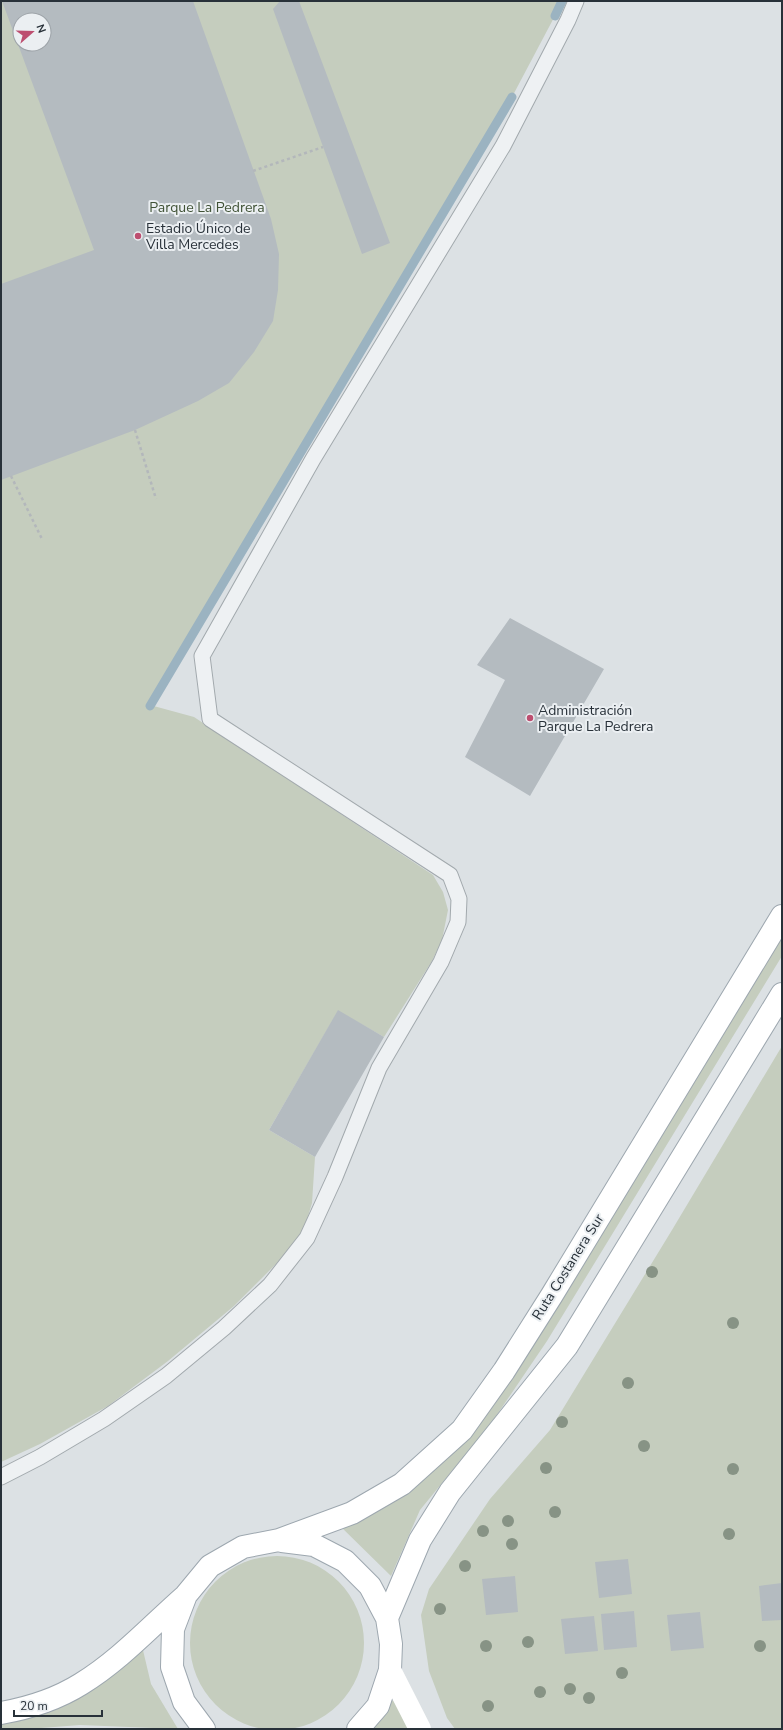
<svg xmlns="http://www.w3.org/2000/svg" width="783" height="1730" font-family="'Nunito Sans',sans-serif">
  <rect width="100%" height="100%" fill="#dce1e4"/>
  <path fill="#c5cdbe" fill-rule="evenodd" d="M1,1H562L558,10L512,97L150,705L194,717L433,875L443,892L448,910L442,940L432,961L384,1037L338,1011L269,1130L315,1157L312,1203L303,1233L276,1264L234,1306L168,1361L108,1406L40,1444L1,1462ZM20,20H44V44H20Z
    M782,936V956L547,1341L492,1422L420,1510L391,1576L338,1524L473,1427L543,1331Z
    M782,1046V1729H455L447,1718L429,1671L421,1615L429,1589L490,1499L550,1430L672,1230Z
    M190 1643a87 87 0 1 1 174 0a87 87 0 1 1-174 0Z
    M142,1646L151,1684L178,1729L80,1725L28,1729H1V1717Z
    M393,1700L412,1729H366L374,1722Z"/>
  <g fill="none" stroke-linecap="round" stroke-linejoin="round">
    <path stroke="#9bb3c1" stroke-width="9" d="M555,16L562,1
      M150,706L512,97"/>
  </g>
  <path fill="#b4bbc0" fill-rule="evenodd" d="M2,1H193L271,219L279,254L278,290L273,321L254,352L229,383L198,401L135,430L1,480V284L94,250ZM20,20H44V44H20Z
    M280,1H299L390,243L362,254L273,9Z
    M510,618L604,669L530,796L465,757L505,680L477,665Z
    M338,1010L384,1037L315,1157L269,1130Z
    M628,1559L632,1594L599,1598L595,1562Z
    M515,1576L518,1612L486,1615L482,1579Z
    M782,1583V1620L762,1621L759,1586Z
    M634,1611L637,1647L604,1650L601,1614Z
    M700,1612L704,1648L671,1651L667,1615Z
    M594,1616L598,1651L565,1654L561,1619Z"/>
  <g fill="none" stroke-linecap="round" stroke-linejoin="round">
    <defs>
      <path id="lane" d="M1,1477L40,1457L104,1419L166,1376L224,1328L270,1285L307,1238L335,1177L379,1068L441,962L458,922L459,899L450,875L210,719L202,656L313,459L503,146L568,20L576,1"/>
      <path id="primary" d="M282,1541L314,1545L345,1561L370,1586L387,1618L391,1644L390,1670L378,1706L358,1729
        M387,1618L420,1540L450,1492L567,1346L782,994
        M1,1713C29,1708 57,1699 81,1684C119,1661 151,1626 184,1597
        M204,1729L184,1702L172,1667L173,1629L186,1595L210,1566L243,1547L279,1540L352,1513L402,1484L462,1430L504,1371L552,1295L782,916"/>
    </defs>
    <use href="#lane" stroke="#a2a9ad" stroke-width="17"/>
    <use href="#primary" stroke="#9da7af" stroke-width="24"/>
    <path stroke="#b3b7bb" stroke-width="2.5" stroke-dasharray="3 3" stroke-linecap="butt" d="M253,171L323,147
      M135,430L156,499
      M11,476L42,539"/>
    <use href="#lane" stroke="#eef1f3" stroke-width="15"/>
    <path stroke="#fff" stroke-width="22" d="M390,1670L420,1729"/>
    <use href="#primary" stroke="#fff" stroke-width="22"/>
  </g>
  <g fill="#879385">
    <circle cx="652" cy="1272" r="6"/>
    <circle cx="733" cy="1323" r="6"/>
    <circle cx="628" cy="1383" r="6"/>
    <circle cx="562" cy="1422" r="6"/>
    <circle cx="644" cy="1446" r="6"/>
    <circle cx="546" cy="1468" r="6"/>
    <circle cx="733" cy="1469" r="6"/>
    <circle cx="555" cy="1512" r="6"/>
    <circle cx="508" cy="1521" r="6"/>
    <circle cx="483" cy="1531" r="6"/>
    <circle cx="729" cy="1534" r="6"/>
    <circle cx="512" cy="1544" r="6"/>
    <circle cx="465" cy="1566" r="6"/>
    <circle cx="440" cy="1609" r="6"/>
    <circle cx="528" cy="1642" r="6"/>
    <circle cx="486" cy="1646" r="6"/>
    <circle cx="760" cy="1646" r="6"/>
    <circle cx="622" cy="1673" r="6"/>
    <circle cx="570" cy="1689" r="6"/>
    <circle cx="540" cy="1692" r="6"/>
    <circle cx="589" cy="1698" r="6"/>
    <circle cx="488" cy="1706" r="6"/>
  </g>
  <g fill="#bd4e70" stroke="#ebeff2" stroke-width="1.5">
    <circle cx="138" cy="236" r="4"/>
    <circle cx="530" cy="718" r="4"/>
  </g>
  <g text-anchor="middle" dominant-baseline="central" stroke-width="4" stroke-linejoin="round" paint-order="stroke">
    <g font-size="14" fill="#415337" stroke="#ebeff2">
      <text x="207" y="207">Parque La Pedrera</text>
    </g>
    <g font-size="14" fill="#283139" stroke="#ebeff2" text-anchor="start">
      <text x="146" y="228">Estadio Único de<tspan x="146" dy="16">Villa Mercedes</tspan></text>
      <text x="538" y="710">Administración<tspan x="538" dy="16">Parque La Pedrera</tspan></text>
    </g>
    <g font-size="14" fill="#283139" stroke="#ebeff2">
      <text transform="translate(568 1267) rotate(-58)">Ruta Costanera Sur</text>
    </g>
  </g>
  <rect width="783" height="1730" fill="none" stroke="#283139" stroke-width="4"/>
  <g transform="translate(32 32) rotate(70)"><circle r="19" fill="#ebeff2" stroke="#9da3a8"/>
  <path d="M0-3L7 15L0 10L-7 15Z" fill="#bd4e70"/>
  <text y="-6" font-size="11" font-weight="bold" text-anchor="middle" fill="#283139">N</text>
  </g>
  <path d="M14 1710v6h88v-6" fill="none" stroke="#283139" stroke-width="2"/>
  <text x="20" y="1710" font-size="12" fill="#283139" stroke="#ebeff2" stroke-width="3" paint-order="stroke">20 m</text>
</svg>
